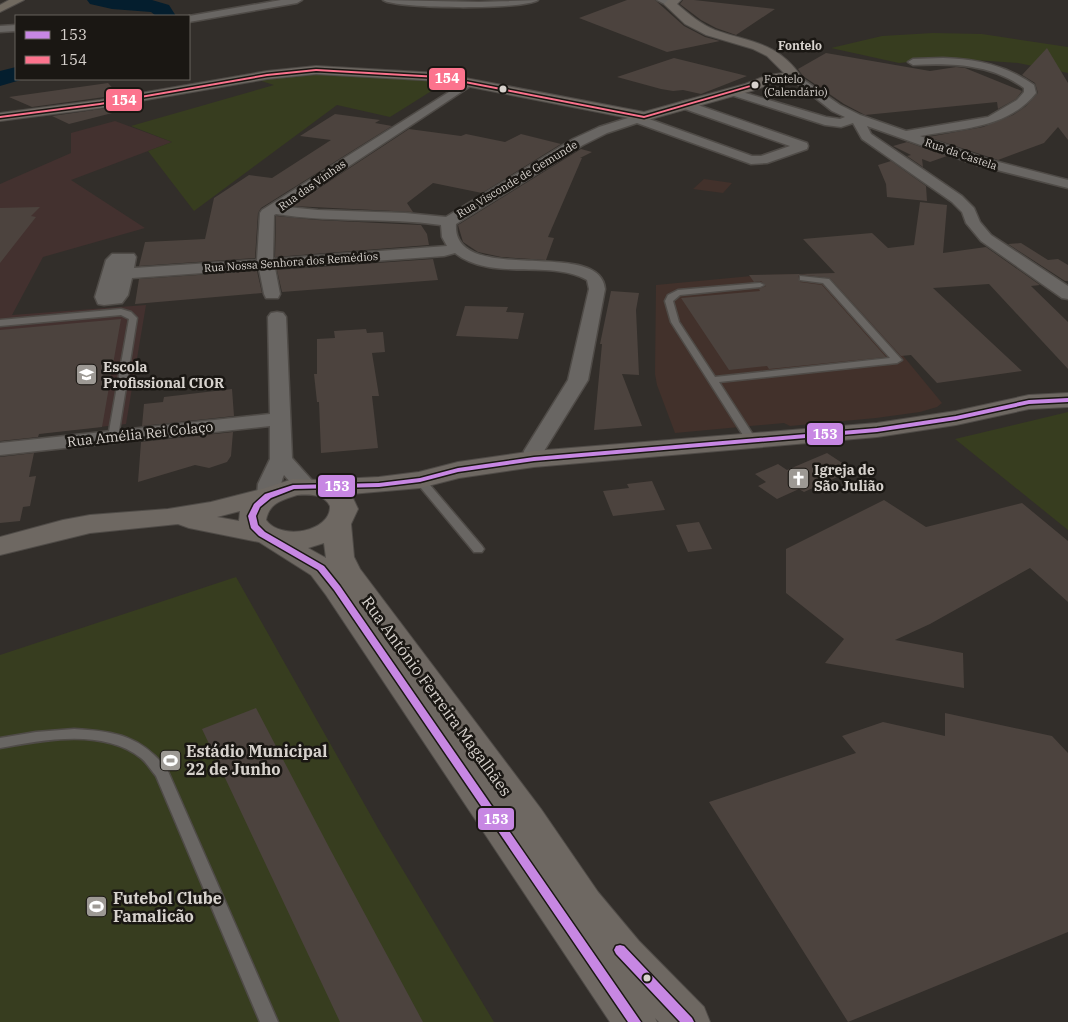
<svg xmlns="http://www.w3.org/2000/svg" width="1068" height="1022" font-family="'IBM Plex Serif',serif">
  <rect width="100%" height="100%" fill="#322e2a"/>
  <path fill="#42312b" d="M704,179L732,183L723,193L693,189Z
    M829,274L900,352L942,403L937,407L920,412L876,418L790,426L784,423L675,433L657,385L655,374L656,285L762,275Z"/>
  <path fill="#43312f" d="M115,121L172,142L71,180L145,228L43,257L12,315L146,305L126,424L0,438V184L71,153V133Z"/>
  <path fill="#373d1f" d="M933,33L982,34L1068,47V73L1018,63L945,58L899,63L831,48L882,36Z
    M310,72L422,79L437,82L441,85L390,117L337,105L194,211L148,151L172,142L131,126L274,85L255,79Z
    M1068,412V530L955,439Z
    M236,577L379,830L494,1022H0V655Z"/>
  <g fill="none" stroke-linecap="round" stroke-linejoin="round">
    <path fill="#041e2e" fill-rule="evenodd" d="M87,0H152L169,5L176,16H156L151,12L112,9L90,4Z
      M16,67V79H24L0,86V71Z"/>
  </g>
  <path fill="#4c433e" d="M627,0H655L684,26L705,37L720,41L667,52L579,18Z
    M683,0H694L775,9L736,35L716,28L701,20L680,4Z
    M1047,48L1068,83V140L1058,127L1044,143L998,160L928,137L983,127L1013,115L1026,106L1038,93L1035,83L1022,75Z
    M826,53L930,71L956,67L965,68L1022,91L1016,99L998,109L997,102L865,115L844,104L803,76L798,69Z
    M674,58L747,76L701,94L683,90L673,91L661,89L617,77Z
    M108,83L119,95L32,107L9,97Z
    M129,105L132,108L69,124L52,116Z
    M335,114L380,120L375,123L392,126L261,208L258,213L255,258L139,266L145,242L205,239L214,198L249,175L272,178L331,140L300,136Z
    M409,129L461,136L466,134L505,142L521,134L561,144L482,193L433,183L407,203L413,212L292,206Z
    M907,142L947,156L930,162L922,159L923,167L907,156L911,155L893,146Z
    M581,149L592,152L580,158H582L548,237L554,238L546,260L501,257L478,252L463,242L458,225Z
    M891,161L926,186L927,201L887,197L886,184L878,165Z
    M920,202L947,205L943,253L986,247L1040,285L1031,286L1068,322V369L989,284L933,288L1022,371L937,383L911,355L901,356L830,278L800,274L835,273L803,239L872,233L888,248L914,245Z
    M40,207L31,216L36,217L0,263V208Z
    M276,216L317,220L421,225L427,234L429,245L275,257Z
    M1021,243L1048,260L1058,259L1068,265V281H1065L1008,244Z
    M433,259L438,280L282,292L277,270Z
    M257,271L262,293L135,304L139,279Z
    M800,274L798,276L800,282L822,285L886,357L769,369L767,366L729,370L681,298L760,291L759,289L766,286L761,281L754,282L749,275Z
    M611,291L639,293L636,310L639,375L622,374L642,426L594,430L602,344H600Z
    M465,306L508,307L506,312L524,313L518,339L456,336Z
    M121,319L102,427L39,434L38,437L0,441V330Z
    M366,329L367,333L383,332L385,352L372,353L379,396H372L378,448L321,453L319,402H317L314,374H317V339L335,338L334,331Z
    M232,389L234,416L142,426L144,404L163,402L164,397Z
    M233,432L231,456L227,462L209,468L195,465L138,482L141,442Z
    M34,453L29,477L36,476L30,506L23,507L20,521L0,523V457Z
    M827,453L853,470L804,492L799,489L777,499L758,486L766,482L755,474L778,464L787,470Z
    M652,481L665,510L613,516L603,491L629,488L627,484Z
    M884,500L926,527L1022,503L1068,541V602L1030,568L930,624L895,640L963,653L964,688L825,663L844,639L786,593V549Z
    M699,522L712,549L688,552L676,525Z
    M256,708L331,851L423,1022H340L202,729Z
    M945,713L1052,736L1068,753V932L848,1022L709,802L856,753L842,736L883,722L945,736Z"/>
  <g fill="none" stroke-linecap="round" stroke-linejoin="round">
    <defs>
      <path id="lane" d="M800,276L829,279L902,360L897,363L719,382L757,441L752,444L748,443L671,322L665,301L668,295L678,290L760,283L764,285L760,287L680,295L673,301L679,322L715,377L890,358L823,283L800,280Z
        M121,309L131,312L137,318L118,437L113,440L108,437L129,319L121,315L0,326V320Z
        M420,477L424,478L482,546L484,549L482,552H474L416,482L415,480Z
        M74,729C115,731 141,736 167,769L278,1022H260L156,776C151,770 147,763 141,758C103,728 43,740 0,748V738L36,732Z"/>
      <path id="street" d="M281,0H302L297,3L189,22V16Z
        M383,0L479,2L538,0C525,10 395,9 383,0Z
        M657,0H669L675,4L670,7Z
        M16,25V31L0,32V26Z
        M943,58C976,59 1006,65 1034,85L1036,93C1009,128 960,129 920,136L987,159L1068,180V188L977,165L867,126L871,134L962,196L974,208L980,222L991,235L1068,286V299L1062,298L981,241L966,223L962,212L952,202L862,139L853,123L841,127L825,125L728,94L726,92L732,89L826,117L840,119L845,117L832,111L790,78L788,76L790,74L794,73L840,105L860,115L906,131L988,117L1017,100L1024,92V88C991,64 952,63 913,65L908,62L913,59Z
        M468,80L474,83L472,85L287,207L318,210L405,213L446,217L573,139L599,127L644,113L648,114L650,117L649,119L752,156H761L790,146L682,108L680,105L682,102L686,101L807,143L808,146L807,149L767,163L751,164L637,123L607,133L583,145L456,224C452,288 601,236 605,289L588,380L544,451L545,459L541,463L534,465L527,463L523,459L524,451L568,380L589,289L587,280C550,259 491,282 455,253L444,256L275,268L280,294L278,298H266L264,294L259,269L132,278L128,295L122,303L104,305L98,304L95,297L106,260L112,254H134L136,257L134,268L257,260L260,213L262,210ZM276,214C331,223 386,217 441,225L442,237L447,246L273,259L274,215Z
        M277,312L283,313L286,317L292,458L318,487L315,492C299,495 294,486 284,475C280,483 281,493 276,501L268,503L260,501L257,496L258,484L270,459V426L0,455V443L270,414L268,317L271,313Z"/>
      <path id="secondary" d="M668,0H681L677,4C689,14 700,24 715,30C751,43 776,41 801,76L799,79L775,82L755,90L644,121L439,81L316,74L267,79L100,108L0,121V113L100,100L267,71L316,66L439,73L644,112L745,84L768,75L784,73L767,56L753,49L706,35L685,24L666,6L664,4Z
        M1068,393V407L1029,409L956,425L877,437L534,467L459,478L420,488L351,494L358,509L351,524L354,557L360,569L541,809L598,892L639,941L704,1007L710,1022H659L655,1018L657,1022H610L326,595L311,575L259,542L189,528L178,524L90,533L0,555V537L63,520L90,515L168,509L211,502L262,489L293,479L320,480L379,477L419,472L458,462L534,451L877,423L956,411L1029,395ZM297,495C309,494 324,494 330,506C331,532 281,541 266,520C269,503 282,500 297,495ZM240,511L239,521L217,517ZM324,543L326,558L308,548Z"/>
      <path id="primary" d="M9,0H24L0,12V5Z"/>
    </defs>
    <use href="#lane" stroke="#4f4b47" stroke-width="3"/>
    <use href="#street" stroke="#4f4b47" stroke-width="3"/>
    <use href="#secondary" stroke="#4f4b47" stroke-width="2"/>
    <use href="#primary" stroke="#4f4b47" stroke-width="2"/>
    <use href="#lane" fill="#696663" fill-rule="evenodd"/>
    <use href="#street" fill="#696663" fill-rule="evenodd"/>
    <use href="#secondary" fill="#6e6862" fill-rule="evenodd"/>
    <use href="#primary" fill="#716a60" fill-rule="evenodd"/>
    <defs>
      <path id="bus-1" d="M1068,398V402L1029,404L956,420L877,432L534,461L458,472L420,482L379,487L294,489L271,498L260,507L256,516L258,525L265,532L324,566L340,586L641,1022H628L334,590L318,570L259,536L251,528L248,516L254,504L265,494L293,485L379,483L420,478L458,468L534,457L877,428L956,416L1029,400Z
        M620,945L624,946L692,1018L694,1022H680L616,954L614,950L616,946Z"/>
      <path id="bus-2" d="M316,69L439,76L644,116L754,84L757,85L644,118L439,78L316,71L267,76L100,105L0,118V116L100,103L267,74Z"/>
    </defs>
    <use href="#bus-1" stroke="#1a1713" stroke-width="3"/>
    <use href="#bus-2" stroke="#1a1713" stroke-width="3"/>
    <use href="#bus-1" fill="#c787e3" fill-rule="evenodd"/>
    <use href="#bus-2" fill="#fc738d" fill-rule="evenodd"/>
  </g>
  <defs>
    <symbol id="school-square" viewBox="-11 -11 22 22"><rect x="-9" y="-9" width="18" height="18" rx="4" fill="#9d9994" stroke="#1a1713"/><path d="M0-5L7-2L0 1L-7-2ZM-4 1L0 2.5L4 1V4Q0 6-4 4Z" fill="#fff"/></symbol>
    <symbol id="church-square" viewBox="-11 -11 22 22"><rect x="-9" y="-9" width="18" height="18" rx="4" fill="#9d9994" stroke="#1a1713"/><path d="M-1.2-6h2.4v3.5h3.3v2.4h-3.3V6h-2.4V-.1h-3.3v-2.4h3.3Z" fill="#fff"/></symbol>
    <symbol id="stadium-square" viewBox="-11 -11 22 22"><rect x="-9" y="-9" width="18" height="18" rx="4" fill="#9d9994" stroke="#1a1713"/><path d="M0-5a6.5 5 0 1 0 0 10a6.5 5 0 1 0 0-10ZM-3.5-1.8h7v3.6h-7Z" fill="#fff"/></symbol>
  </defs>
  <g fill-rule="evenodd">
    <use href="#school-square" x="74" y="362" width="25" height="25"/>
    <use href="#church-square" x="786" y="466" width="25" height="25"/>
    <use href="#stadium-square" x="158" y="748" width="25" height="25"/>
    <use href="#stadium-square" x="84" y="894" width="25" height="25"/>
  </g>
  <g fill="#d7d2cd" stroke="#1a1713" stroke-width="2">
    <circle cx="755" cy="85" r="4.5"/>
    <circle cx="503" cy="89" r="4.5"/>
    <circle cx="647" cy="978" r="4.5"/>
  </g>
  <g text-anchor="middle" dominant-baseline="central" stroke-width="5" stroke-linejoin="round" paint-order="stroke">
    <g font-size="11" fill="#d7d2cd" stroke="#1a1713" text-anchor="start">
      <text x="764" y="79">Fontelo<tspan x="764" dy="13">(Calendário)</tspan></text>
    </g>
    <g font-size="11" fill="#d7d2cd" stroke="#1a1713">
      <text transform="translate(961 154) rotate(19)">Rua da Castela</text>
      <text transform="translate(517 179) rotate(-31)">Rua Visconde de Gemunde</text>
      <text transform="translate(312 185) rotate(-35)">Rua das Vinhas</text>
      <text transform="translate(291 262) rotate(-4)">Rua Nossa Senhora dos Remédios</text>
    </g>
    <g font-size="12" font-weight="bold" fill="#d7d2cd" stroke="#1a1713">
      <text x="800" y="45">Fontelo</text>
    </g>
    <g font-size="14" font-weight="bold" fill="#d7d2cd" stroke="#1a1713" text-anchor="start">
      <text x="103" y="367">Escola<tspan x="103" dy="16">Profissional CIOR</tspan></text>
      <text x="814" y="470">Igreja de<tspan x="814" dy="16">São Julião</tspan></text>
    </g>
    <g font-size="14" fill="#d7d2cd" stroke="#1a1713">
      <text transform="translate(140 434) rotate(-6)">Rua Amélia Rei Colaço</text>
    </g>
    <g font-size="16" fill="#d7d2cd" stroke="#1a1713">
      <text transform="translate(437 696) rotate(54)">Rua António Ferreira Magalhães</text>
    </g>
    <g font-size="16" font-weight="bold" fill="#d7d2cd" stroke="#1a1713" text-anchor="start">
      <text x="186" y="751">Estádio Municipal<tspan x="186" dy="18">22 de Junho</tspan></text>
      <text x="113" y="898">Futebol Clube<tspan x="113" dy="18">Famalicão</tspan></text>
    </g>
  </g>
  <g stroke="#1a1713" stroke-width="2">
    <rect x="428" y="67" width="38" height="24" rx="5" fill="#fc738d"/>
    <rect x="105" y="88" width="38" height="24" rx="5" fill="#fc738d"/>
    <rect x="806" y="422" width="38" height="24" rx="5" fill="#c787e3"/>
    <rect x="317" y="474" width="39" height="24" rx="5" fill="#c787e3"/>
    <rect x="477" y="807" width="38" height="24" rx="5" fill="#c787e3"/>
  </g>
  <g font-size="14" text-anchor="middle" font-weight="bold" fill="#fff">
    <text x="447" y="83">154</text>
    <text x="124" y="105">154</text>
    <text x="825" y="439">153</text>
    <text x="337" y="491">153</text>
    <text x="496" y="824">153</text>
  </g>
  <rect x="15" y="15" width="175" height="65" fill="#1a1713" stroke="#66625d"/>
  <rect x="25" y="31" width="25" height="8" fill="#c787e3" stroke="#66625d"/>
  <text x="60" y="40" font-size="15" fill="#d7d2cd">153</text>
  <rect x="25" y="56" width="25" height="8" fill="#fc738d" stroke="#66625d"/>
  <text x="60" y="65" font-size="15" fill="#d7d2cd">154</text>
</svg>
